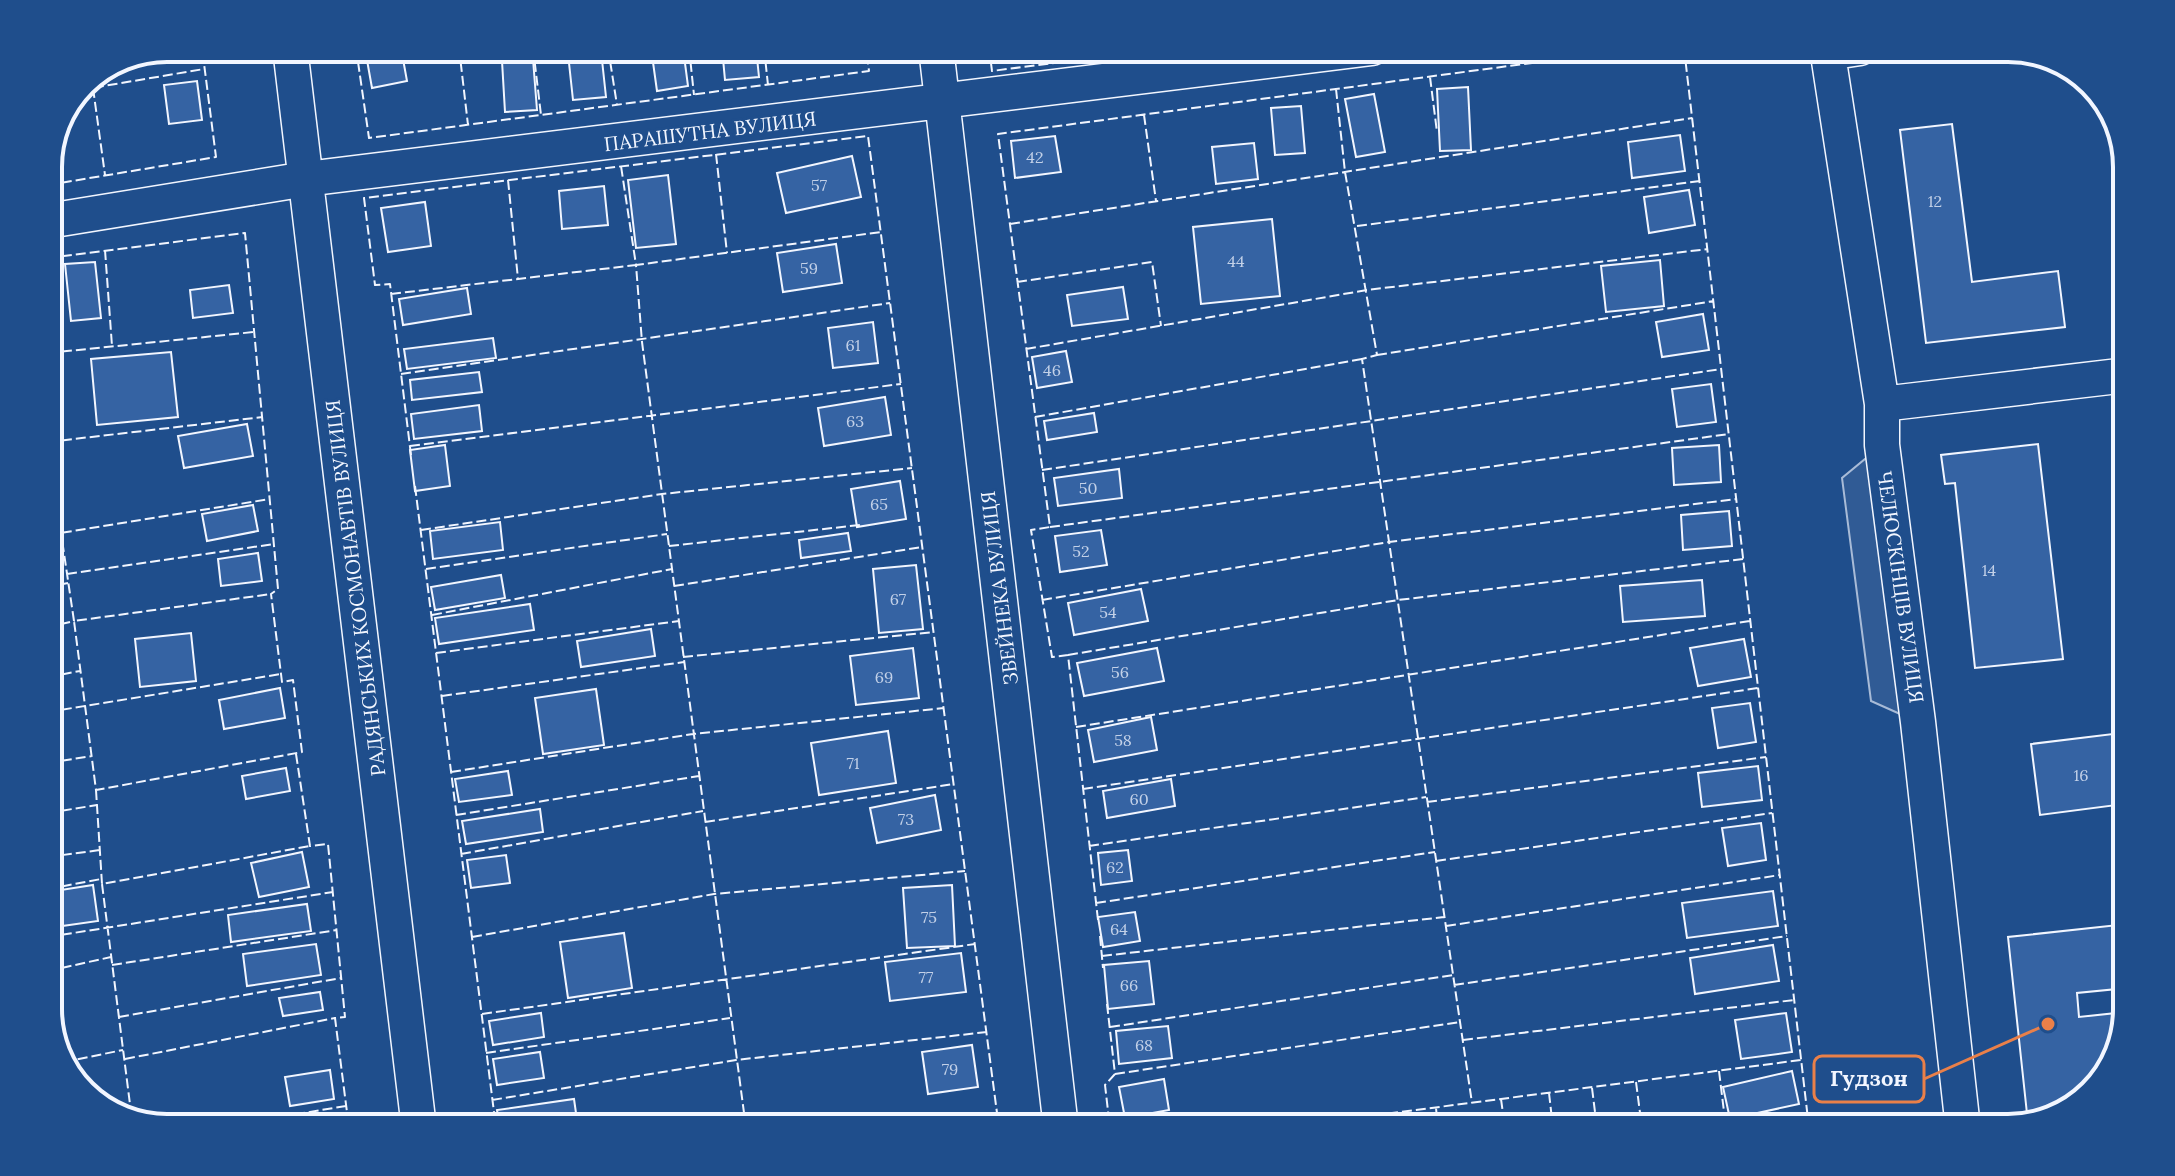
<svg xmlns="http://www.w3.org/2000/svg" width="2175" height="1176" font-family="Lora,serif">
  <rect width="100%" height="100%" fill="#1f4e8c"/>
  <path fill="#305b95" stroke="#a8bbd7" stroke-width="2" d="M1882,445L1918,722L1871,701L1842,478Z"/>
  <path fill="#3563a3" stroke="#f2f6ff" stroke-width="2" d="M401,48L407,81L372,88L365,49Z
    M651,48H683L688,86L657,91Z
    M722,48H756L759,77L725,80Z
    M1077,48H1109V54L1077,56Z
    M533,59L537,110L505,112L502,61Z
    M602,60L606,97L573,100L569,63Z
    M197,81L202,120L169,124L164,85Z
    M1468,87L1471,150L1440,151L1437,89Z
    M1374,94L1385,152L1356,157L1345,99Z
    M1301,106L1305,153L1275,155L1271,108Z
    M1952,124L1972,282L2058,271L2065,327L1926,343L1900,130Z
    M1680,135L1685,171L1632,178L1628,142Z
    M1055,136L1061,172L1015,178L1011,141Z
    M1254,143L1258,179L1216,184L1212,147Z
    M852,156L861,197L786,213L777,173Z
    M668,175L676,244L636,248L628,180Z
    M604,186L608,225L562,229L559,191Z
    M1689,190L1695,225L1649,233L1644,197Z
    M425,202L431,246L388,252L381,208Z
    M1272,219L1280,296L1201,304L1193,227Z
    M836,244L842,283L783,292L777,253Z
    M1660,260L1664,306L1606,312L1601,266Z
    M95,262L101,318L71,321L65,264Z
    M229,285L233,313L193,318L190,290Z
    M1123,287L1128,319L1072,326L1067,295Z
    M467,288L471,314L403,325L399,299Z
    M1703,314L1709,350L1662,357L1656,322Z
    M873,322L878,363L833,368L828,328Z
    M493,338L496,358L407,369L404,349Z
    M1066,351L1072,382L1037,388L1032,357Z
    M171,352L178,417L97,425L91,359Z
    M479,372L482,392L412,400L410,380Z
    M1711,384L1716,422L1677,427L1672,389Z
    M885,397L891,435L824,446L818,408Z
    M479,405L482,431L414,439L411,414Z
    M1094,413L1097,432L1047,440L1044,421Z
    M247,424L253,456L184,468L178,436Z
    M2038,444L2063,659L1975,668L1955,483L1945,484L1941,455Z
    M445,445L450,486L415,491L410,450Z
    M1719,445L1721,482L1674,485L1672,448Z
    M1119,469L1122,498L1058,506L1054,478Z
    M900,481L906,519L857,527L851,489Z
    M253,505L258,531L207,541L202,514Z
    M1729,511L1732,546L1683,550L1681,515Z
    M500,522L503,550L433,559L430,531Z
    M1101,530L1107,565L1060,572L1055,536Z
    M848,533L851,551L801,558L799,540Z
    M258,553L262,581L221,586L218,559Z
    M916,565L923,629L879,633L873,569Z
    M501,575L505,598L435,610L431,587Z
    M1702,580L1705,616L1623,622L1620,586Z
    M1141,589L1148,621L1074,635L1068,603Z
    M530,604L534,630L439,644L435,618Z
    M651,629L655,656L581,667L577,641Z
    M191,633L196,681L140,687L135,639Z
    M1744,639L1751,677L1698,686L1690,648Z
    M913,648L919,698L856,705L850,656Z
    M1157,648L1164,681L1084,696L1077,663Z
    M280,688L285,718L224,729L219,700Z
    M596,689L604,745L543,754L535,698Z
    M1750,703L1756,742L1718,748L1712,708Z
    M1151,717L1157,750L1094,762L1088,730Z
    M2127,718V844L2121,845L2116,805L2040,815L2031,744L2122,733L2120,719Z
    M888,731L896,783L819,795L811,743Z
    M1758,766L1762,800L1702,807L1698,773Z
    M286,768L290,791L246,799L242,776Z
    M508,771L512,795L459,802L455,779Z
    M1171,779L1175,806L1107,818L1103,791Z
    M935,795L941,830L877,843L870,808Z
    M540,809L543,832L466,844L462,821Z
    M1761,823L1766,860L1728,866L1722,828Z
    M1128,850L1132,881L1101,885L1098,853Z
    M302,852L309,887L259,897L251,863Z
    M506,855L510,883L471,888L467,860Z
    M93,885L98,921L48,928V892Z
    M952,885L955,946L907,948L903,888Z
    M1773,891L1778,926L1687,938L1682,903Z
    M307,904L311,931L231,942L228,915Z
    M1135,912L1140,941L1103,947L1098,917Z
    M2127,924V988L2077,993L2079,1017L2126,1012L2114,1062L2068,1112L2028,1123L2008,937Z
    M624,933L632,988L568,998L560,942Z
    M316,944L321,975L247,986L243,954Z
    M1773,945L1779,981L1695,994L1690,958Z
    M961,953L966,992L890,1001L885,962Z
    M1149,961L1154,1004L1108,1009L1104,965Z
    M320,992L323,1010L283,1016L279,998Z
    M541,1013L544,1037L493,1045L489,1021Z
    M1786,1013L1792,1052L1741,1059L1735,1020Z
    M1168,1026L1172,1058L1119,1064L1116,1031Z
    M972,1045L978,1087L928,1094L922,1052Z
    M540,1052L544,1078L497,1085L493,1059Z
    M330,1070L334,1099L290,1106L285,1077Z
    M1792,1071L1799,1104L1730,1119L1723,1087Z
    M1164,1079L1169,1110L1125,1118L1119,1087Z
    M574,1099L578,1127L500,1128L497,1110Z
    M339,1115L342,1128H280L279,1126Z"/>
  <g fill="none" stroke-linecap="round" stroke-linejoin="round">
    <defs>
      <path id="minor" d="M290,48L419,1128
        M936,48L1061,1128
        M1827,48L1882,404V445L1918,722L1963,1128
        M1827,53L1860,48
        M48,221L306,179L1372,48
        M1882,404L2127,375"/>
    </defs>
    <use href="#minor" stroke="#f2f6ff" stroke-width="37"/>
    <use href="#minor" stroke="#1f4e8c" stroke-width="34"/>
    <path stroke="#f2f6ff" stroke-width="2" stroke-dasharray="10 4" stroke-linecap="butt" d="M356,48L369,138L869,71L866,48
      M459,48L468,125
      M533,48L541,115
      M608,48L617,105
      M689,48L694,95
      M764,48L768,85
      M989,48L992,71L1169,48
      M1684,48L1809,1128
      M1430,77L1437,132
      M93,88L105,175
      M1336,89L1345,172L1377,355L1362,359L1472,1103
      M80,90L204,69
      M1144,115L1156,201
      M716,154L727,253
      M508,180L518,279
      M48,185L216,157L202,48
      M1010,224L1692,118
      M1357,226L1700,181
      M105,250L112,346
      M48,258L245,233L278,589L271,594L282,682L293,680L302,752L96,790L74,621L271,594
      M1017,282L1152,262L1161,326
      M391,294L636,265L621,166
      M1026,349L1367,290L1708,249
      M48,353L254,332
      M1377,355L1714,301
      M401,374L890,303
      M1035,417L1362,359
      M48,442L263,417
      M48,445L74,621L48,627
      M410,446L901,384
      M411,455L390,284L375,285L364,198L868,136L999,1128
      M1042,470L1721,369
      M415,486L496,1128
      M1050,527L1729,434
      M421,530L662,494L912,468
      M48,535L270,499
      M669,546L860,525
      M426,569L667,534
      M67,574L274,544
      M674,586L922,547
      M48,587L68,583
      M1042,600L1389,542L1736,499
      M432,615L672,569
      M436,653L679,621
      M1068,655L1398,600L1743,559
      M683,657L934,632
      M48,677L80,671
      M442,696L684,662
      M48,712L281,674
      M1076,727L1750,621
      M296,754L310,846L328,844L345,1017L335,1018L349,1128
      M48,763L92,756
      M451,772L693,734L944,708
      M1083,789L1758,688
      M96,790L102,884L310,846
      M1427,802L1766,757
      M48,813L97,805
      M456,815L699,776
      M705,822L954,784
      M1089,846L1426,797
      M461,854L703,811
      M48,857L100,850
      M1436,861L1772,813
      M102,884L132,1120
      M48,889L101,879
      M1096,903L1435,852
      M1098,920L1068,655L1052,657L1031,530L1050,527L998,134L1644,48
      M1446,926L1780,875
      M1100,936L1103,968
      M48,937L333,892
      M472,937L714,894L965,871
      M1102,956L1444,917
      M112,965L337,930
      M48,971L111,957
      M1454,985L1787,936
      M1107,1004L1115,1074L1105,1085L1110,1128
      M482,1014L975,944
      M119,1017L341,978
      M1110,1027L1453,975
      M1463,1040L1794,1000
      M486,1053L730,1018
      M125,1059L335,1018
      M64,1062L123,1050
      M1719,1071L1726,1128
      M1115,1074L1460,1022
      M1636,1082L1642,1128
      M1592,1088L1597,1128
      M1549,1093L1553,1128
      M1501,1099L1505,1128
      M492,1100L736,1060L987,1032
      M1436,1108L1438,1128
      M1383,1115L1384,1128
      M212,1128L346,1106
      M746,1128L642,342L636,265L881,232
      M966,1128L999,1125
      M1277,1128L1801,1060"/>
  </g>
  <g text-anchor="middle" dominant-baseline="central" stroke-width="6" stroke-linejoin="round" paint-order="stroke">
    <g font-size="16" fill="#c3d1e8">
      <text x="1035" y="157">42</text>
      <text x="819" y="185">57</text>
      <text x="1935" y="201">12</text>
      <text x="1236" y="261">44</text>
      <text x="809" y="268">59</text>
      <text x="853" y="345">61</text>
      <text x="1052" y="370">46</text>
      <text x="855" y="421">63</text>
      <text x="1088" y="488">50</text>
      <text x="879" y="504">65</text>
      <text x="1081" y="551">52</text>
      <text x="1989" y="570">14</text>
      <text x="898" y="599">67</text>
      <text x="1108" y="612">54</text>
      <text x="1120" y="672">56</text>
      <text x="884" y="677">69</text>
      <text x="1123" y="740">58</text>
      <text x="853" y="763">71</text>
      <text x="2081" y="775">16</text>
      <text x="1139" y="799">60</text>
      <text x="906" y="819">73</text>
      <text x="1115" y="867">62</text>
      <text x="929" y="917">75</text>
      <text x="1119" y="929">64</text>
      <text x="926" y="977">77</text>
      <text x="1129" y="985">66</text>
      <text x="1144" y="1045">68</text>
      <text x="950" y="1069">79</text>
    </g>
    <g font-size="20" fill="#f2f6ff" stroke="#1f4e8c">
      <text transform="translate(710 131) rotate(-7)">ПАРАШУТНА ВУЛИЦЯ</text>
      <text transform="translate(1901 587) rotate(82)">ЧЕЛЮСКІНЦІВ ВУЛИЦЯ</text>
      <text transform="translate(355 588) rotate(-97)">РАДЯНСЬКИХ КОСМОНАВТІВ ВУЛИЦЯ</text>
      <text transform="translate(999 588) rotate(-97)">ЗВЕЙНЕКА ВУЛИЦЯ</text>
    </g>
  </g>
  <path d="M0 0H2175V1176H0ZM167 62H2008A105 105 0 0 1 2113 167V1009A105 105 0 0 1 2008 1114H167A105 105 0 0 1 62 1009V167A105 105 0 0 1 167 62Z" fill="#1f4e8c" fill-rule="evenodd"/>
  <path fill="none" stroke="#f2f6ff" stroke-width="4" d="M167 62H2008A105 105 0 0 1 2113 167V1009A105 105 0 0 1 2008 1114H167A105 105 0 0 1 62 1009V167A105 105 0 0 1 167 62Z"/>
  <path fill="none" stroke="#ea8049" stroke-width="3" d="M2048 1024L1924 1079"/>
  <circle fill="#ea8049" stroke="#1f4e8c" stroke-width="3" cx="2048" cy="1024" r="8"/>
  <rect fill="#1f4e8c" stroke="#ea8049" stroke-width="3" x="1814" y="1056" width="110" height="46" rx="8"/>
  <g font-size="22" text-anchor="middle" font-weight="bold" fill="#f2f6ff">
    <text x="1869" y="1086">Гудзон</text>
  </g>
</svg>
